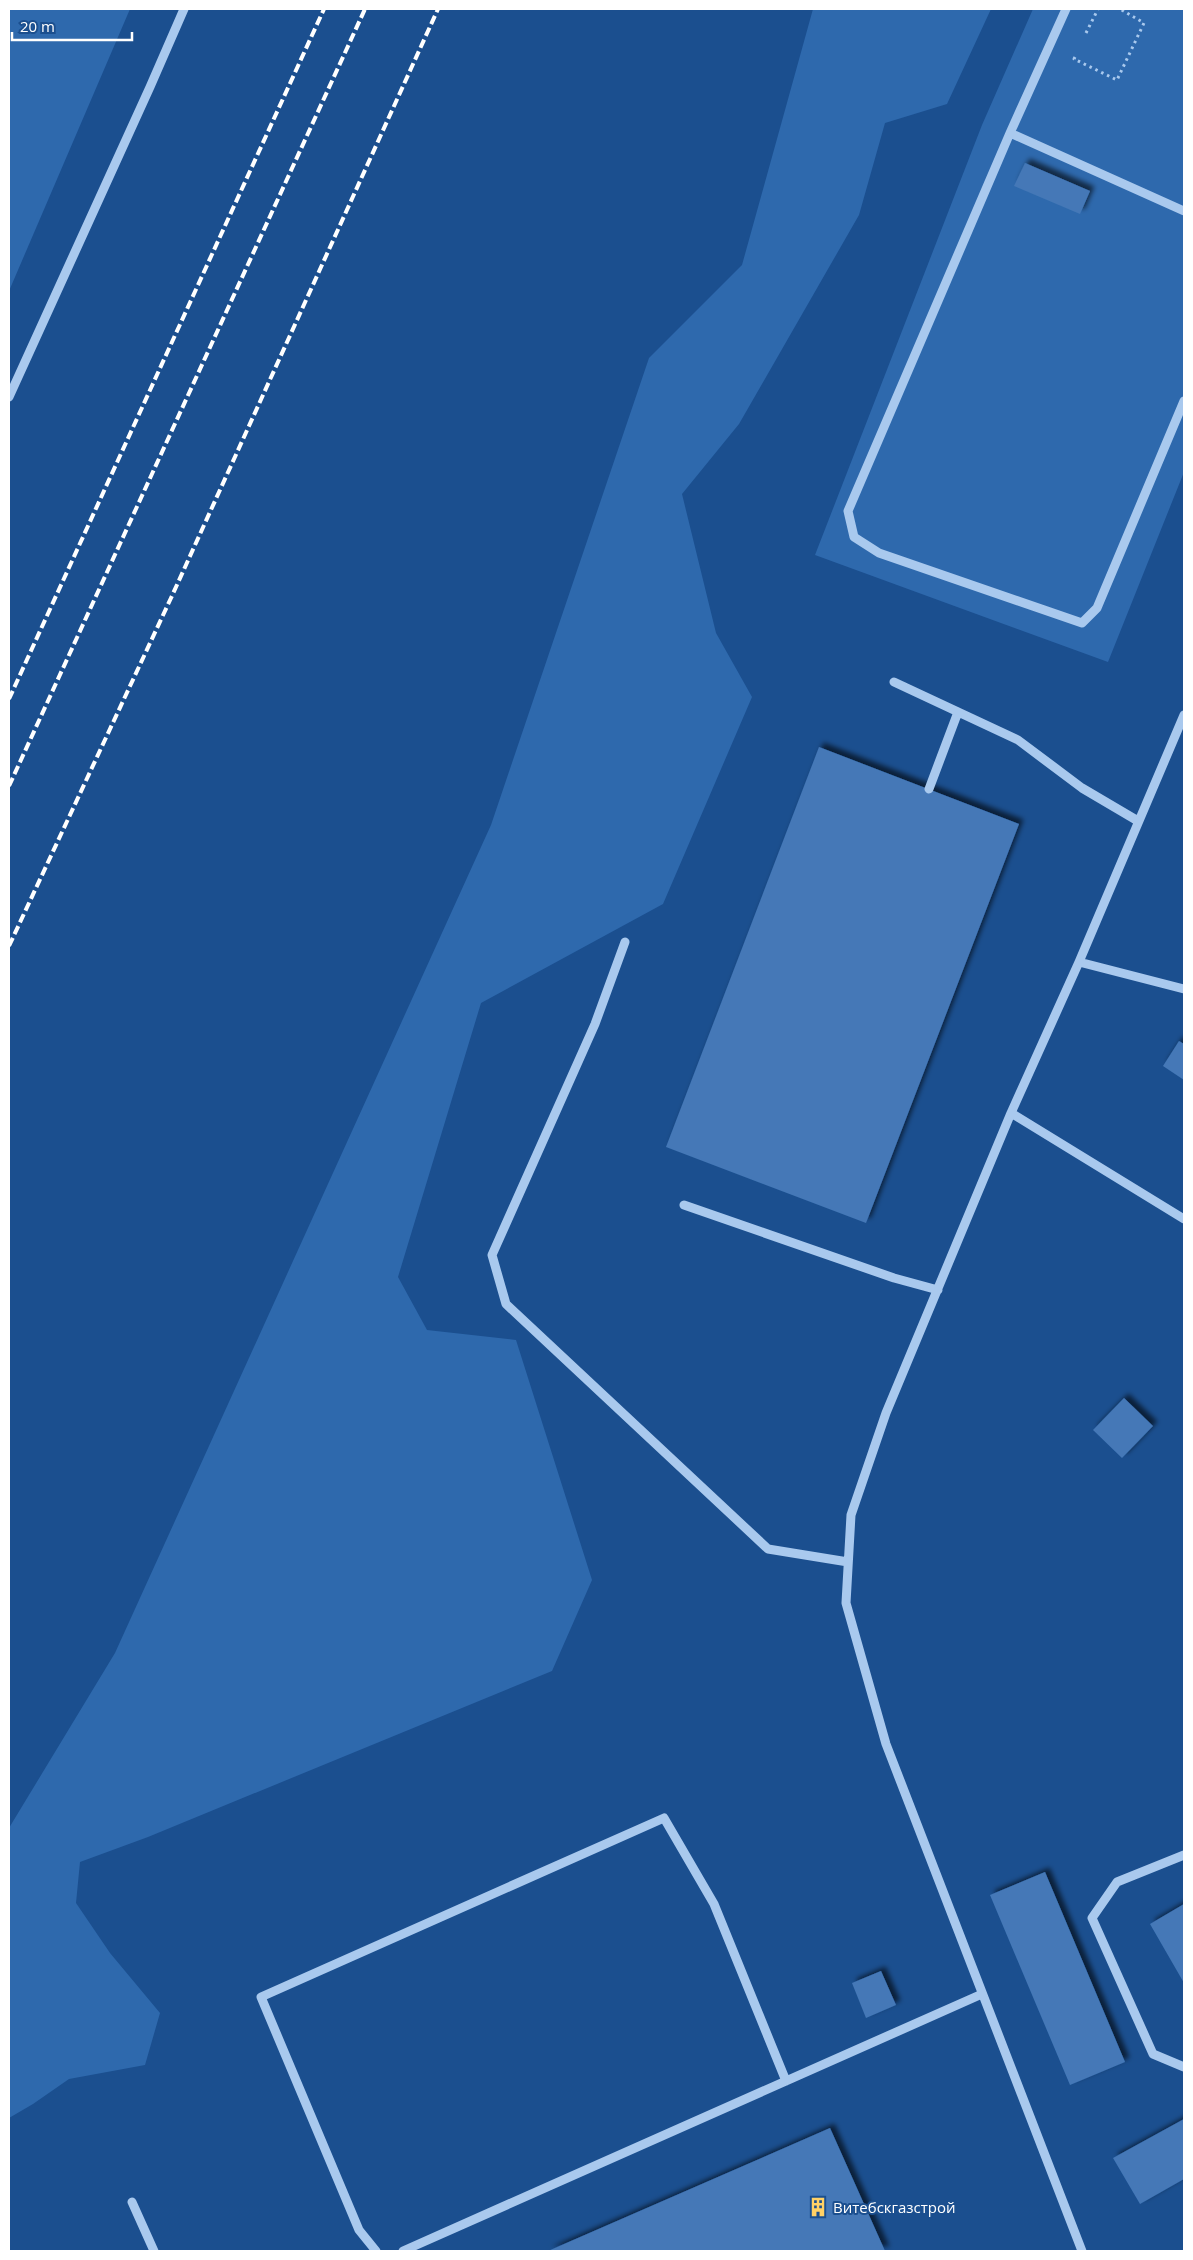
<svg xmlns="http://www.w3.org/2000/svg" width="1193" height="2260" font-family="'Open Sans',sans-serif">
  <defs>
    <filter id="shadow"><feDropShadow dx="4.5" dy="-4.5" stdDeviation="2.5" flood-color="#0009"/></filter>
  </defs>
  <rect width="100%" height="100%" fill="#1b4f8f"/>
  <path fill="#2e69ad" d="M9,9H130L9,291Z
    M813,9H991L947,104L885,123L859,215L739,424L682,494L716,633L752,697L663,904L481,1003L398,1277L427,1330L516,1340L592,1580L552,1671L148,1837L80,1862L76,1903L110,1953L160,2013L145,2065L69,2079L33,2104L9,2118V1828L115,1653L491,825L649,358L742,265Z
    M1033,9H1184V472L1108,662L815,555L982,125Z"/>
  <path fill="#4478b7" filter="url(#shadow)" d="M1025,163L1090,191L1080,214L1014,186Z
    M819,747L1019,824L866,1223L666,1147Z
    M1179,1041L1184,1044V1080L1163,1066Z
    M1124,1398L1153,1426L1122,1458L1093,1430Z
    M1045,1872L1125,2062L1070,2085L990,1895Z
    M1184,1904V1983L1150,1924Z
    M881,1971L896,2005L866,2018L852,1983Z
    M1184,2119V2179L1140,2204L1113,2158Z
    M830,2128L885,2251H548L750,2163Z"/>
  <g fill="none" stroke-linecap="round" stroke-linejoin="round">
    <path stroke="#a9c9ee" stroke-width="3" stroke-dasharray="2.5 4" stroke-linecap="butt" d="M1086,33L1098,9
      M1075,57L1074,59L1117,80L1144,23L1120,9"/>
    <path stroke="#a9c9ee" stroke-width="9" d="M1066,9L1010,133L848,511L854,537L879,553L1082,623L1097,608L1184,401
      M1010,133L1184,211
      M9,397L150,87L184,9
      M894,682L1018,740L1082,788L1138,821
      M929,789L958,712
      M625,942L595,1024L492,1255L506,1304L768,1549L848,1562
      M1079,962L1184,989
      M1011,1113L1184,1219
      M684,1205L894,1278L938,1290
      M1184,1855L1117,1882L1092,1918L1153,2054L1184,2067
      M132,2202L154,2251
      M376,2251L359,2230L261,1997L664,1818L714,1904L786,2081
      M403,2251L982,1994
      M1082,2251L886,1744L846,1603L851,1515L886,1413L1011,1113L1079,962L1184,715"/>
    <path stroke="#fff" stroke-width="4" stroke-dasharray="9 4" stroke-linecap="butt" d="M9,699L324,9
      M9,786L365,9
      M9,946L171,598L438,9"/>
  </g>
  <defs>
    <symbol id="building-bare" viewBox="-9 -9 18 18"><path d="M-4-6H4V6H1V3H-1V6H-4ZM-2.5-4.3h1.7v1.8h-1.7ZM.8-4.3h1.7v1.8H.8ZM-2.5-1h1.7V.8h-1.7ZM.8-1h1.7V.8H.8Z" fill="#ffd166" stroke="#1b4f8f" stroke-width="2.5" paint-order="stroke"/></symbol>
  </defs>
  <g fill-rule="evenodd">
    <use href="#building-bare" x="804" y="2193" width="28" height="28"/>
  </g>
  <g text-anchor="middle" dominant-baseline="central" stroke-width="4" stroke-linejoin="round" paint-order="stroke">
    <g font-size="15" fill="#fff" stroke="#1b4f8f" text-anchor="start">
      <text x="833" y="2207">Витебскгазстрой</text>
    </g>
  </g>
  <rect width="1193" height="2260" fill="none" stroke="#ffffff" stroke-width="20"/>
  <path d="M12 32v8h120v-8" fill="none" stroke="#ffffff" stroke-width="2.5"/>
  <text x="20" y="32" font-size="15" fill="#ffffff" stroke="#1b4f8f" stroke-width="4" paint-order="stroke">20 m</text>
</svg>
